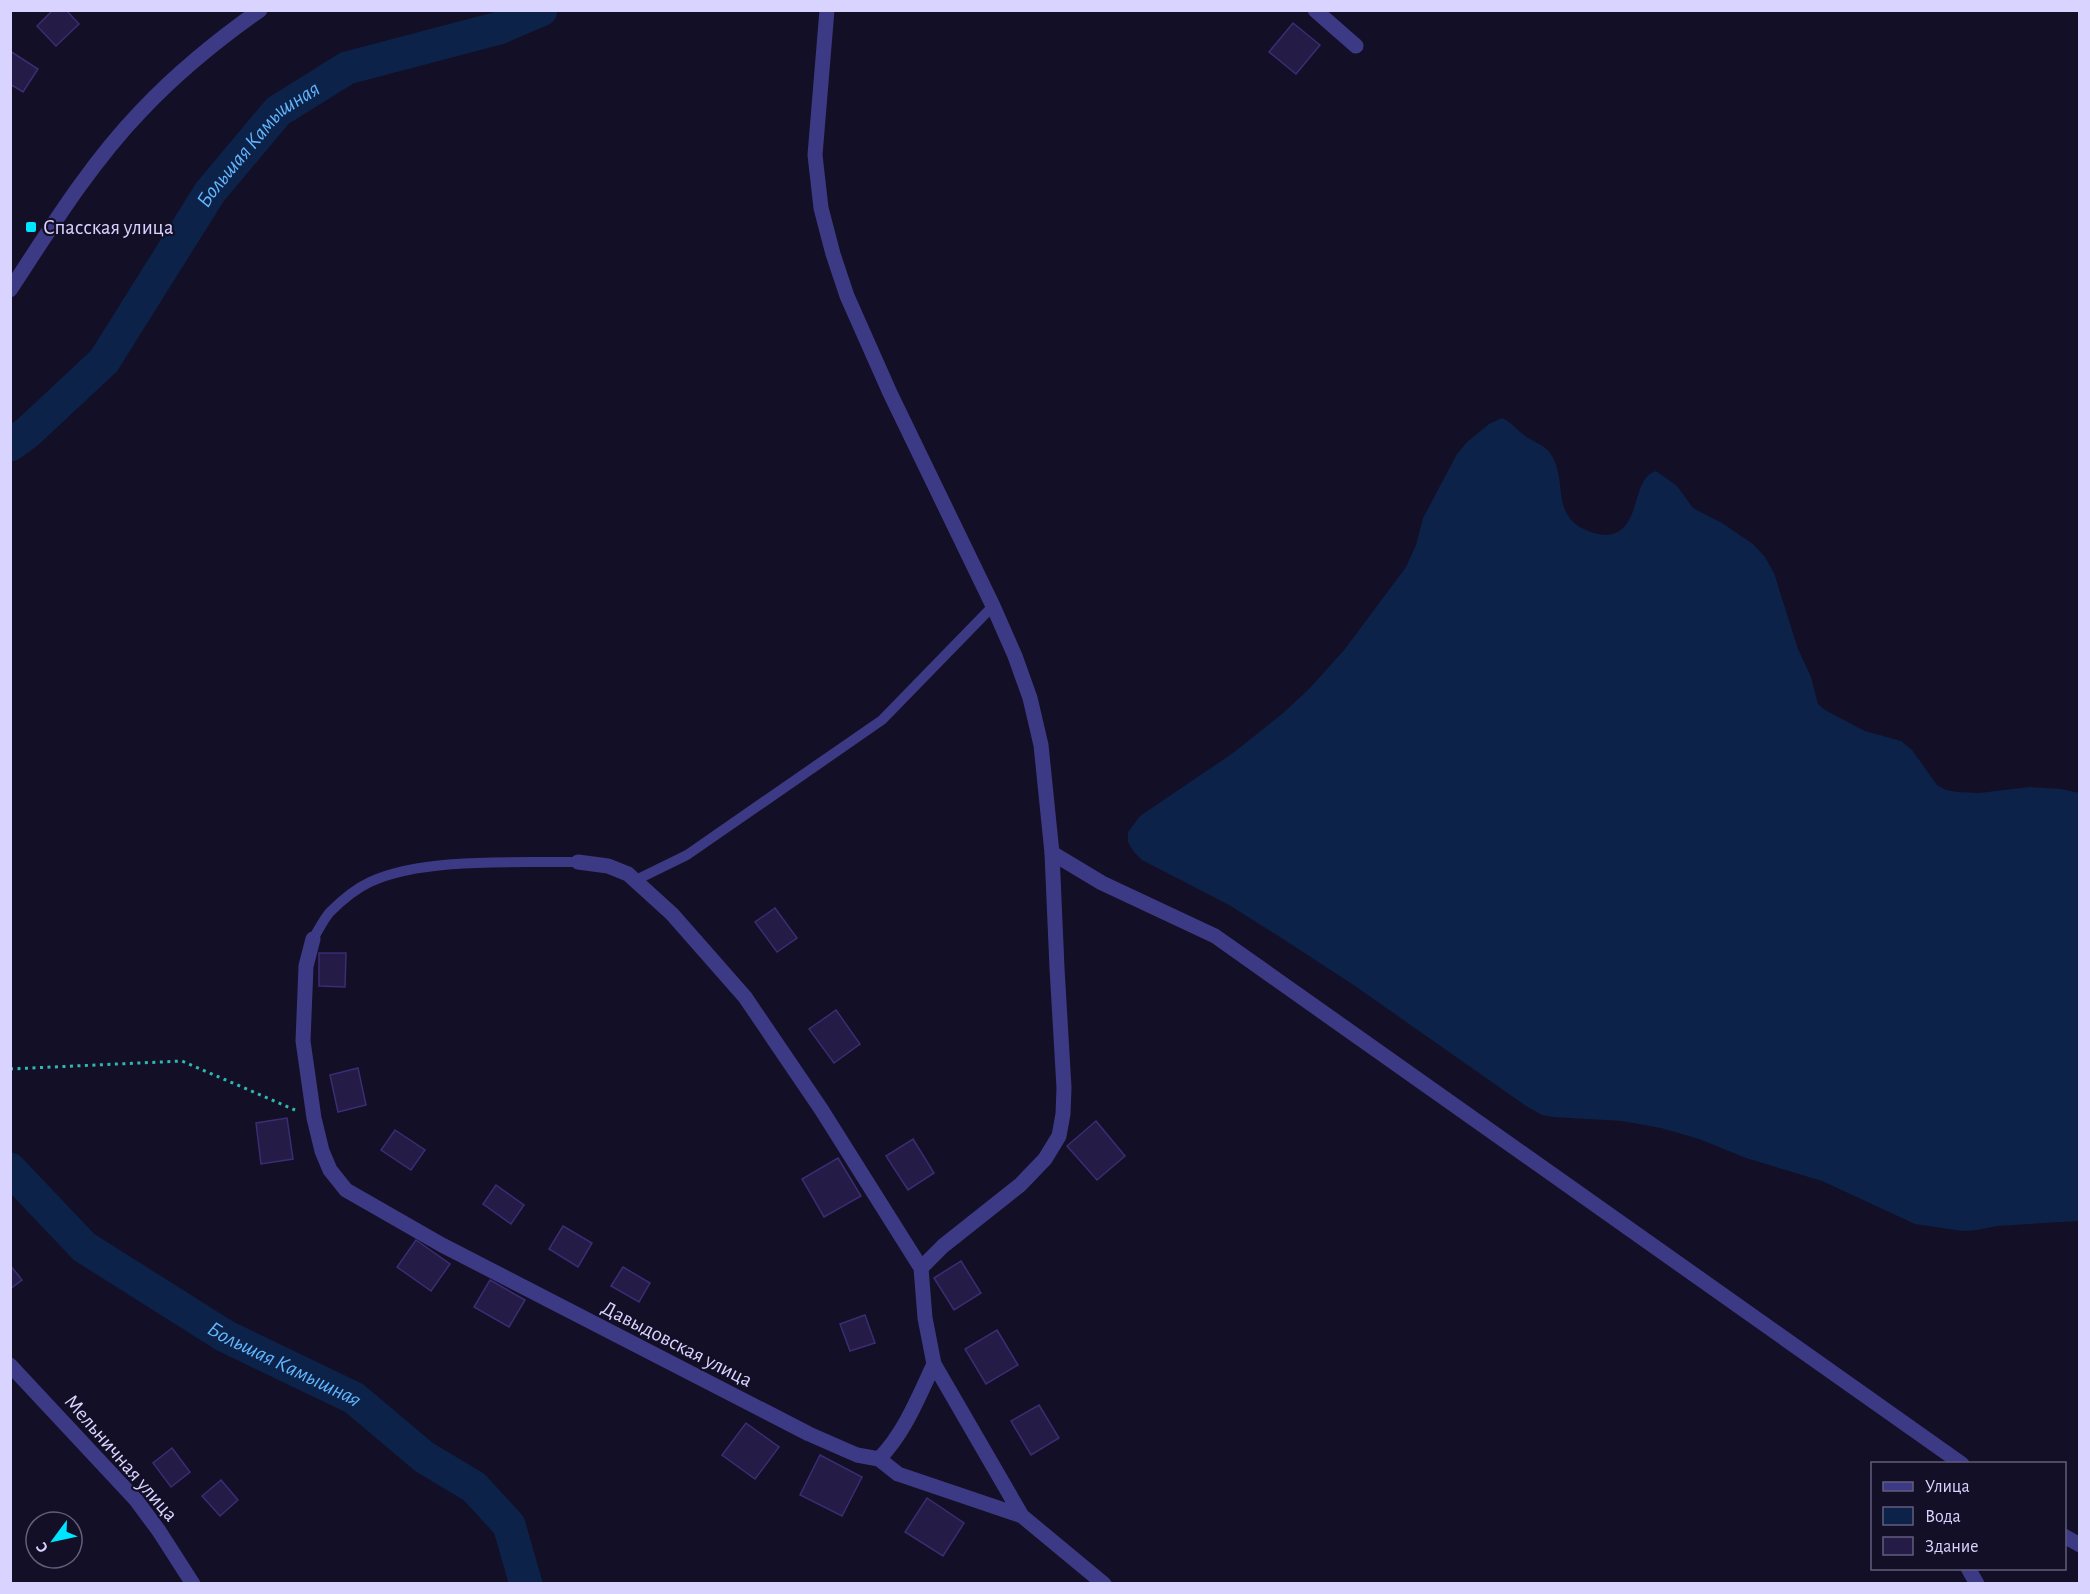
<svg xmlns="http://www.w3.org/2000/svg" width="2090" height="1594" font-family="'Alegreya Sans',sans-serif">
  <rect width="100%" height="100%" fill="#130f26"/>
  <path fill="#0c2248" d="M1502,418C1511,422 1516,429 1524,435C1531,441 1545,445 1550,453C1569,479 1549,516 1588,531C1597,534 1605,537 1615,533C1641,523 1632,478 1656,471L1677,486L1693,508L1722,523L1753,544L1765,557L1774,573L1798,649L1811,677L1818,704L1825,710L1865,731L1901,741L1912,750L1937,785L1946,790L1958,792L1979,793L2030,787L2061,789L2079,793V1221L1997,1226L1977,1230L1962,1231L1915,1224L1822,1181L1746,1158L1699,1139L1661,1128L1622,1121L1553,1117L1542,1115L1526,1106L1355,986L1283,939L1229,905L1142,860L1134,852L1128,842V832L1140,816L1233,753L1282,714L1309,689L1345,649L1406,567L1416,545L1423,518L1457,454L1467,442L1489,424Z"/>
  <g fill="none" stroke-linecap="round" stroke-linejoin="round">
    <g stroke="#0c2248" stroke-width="33">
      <path id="s1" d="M10,445L28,432L104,361L210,192L278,111L347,68L499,28L541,10"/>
      <path id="s2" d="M10,1169L84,1247L225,1336L354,1398L424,1457L474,1487L509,1525L526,1584"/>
    </g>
  </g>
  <path fill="#241b47" stroke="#3b2d73" stroke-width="1.5" d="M53,10H66L79,24L56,46L37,26Z
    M1293,23L1320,45L1296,74L1269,52Z
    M10,51L38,69L23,92L10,84Z
    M775,908L797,938L777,952L755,922Z
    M319,953H346L345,987L319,986Z
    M836,1010L860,1044L834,1063L809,1029Z
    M358,1068L366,1105L338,1112L330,1075Z
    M287,1118L293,1159L261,1164L256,1123Z
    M1096,1121L1125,1156L1097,1180L1067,1146Z
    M395,1130L425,1150L411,1170L381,1150Z
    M913,1139L934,1173L908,1190L886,1156Z
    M838,1158L861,1196L824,1217L802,1179Z
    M496,1185L524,1205L511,1224L483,1204Z
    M563,1226L592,1243L578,1267L549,1249Z
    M416,1240L450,1264L431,1291L397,1267Z
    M961,1261L981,1293L954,1310L934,1278Z
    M10,1265L22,1280L10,1289Z
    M623,1267L650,1283L639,1302L611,1286Z
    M490,1280L525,1300L509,1327L474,1307Z
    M865,1315L875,1343L850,1351L840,1324Z
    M997,1330L1018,1365L986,1384L965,1349Z
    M1039,1405L1059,1438L1031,1455L1011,1421Z
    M746,1423L779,1447L755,1479L722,1455Z
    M172,1448L190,1472L171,1487L153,1463Z
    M820,1455L862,1477L842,1516L800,1495Z
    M221,1480L238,1500L220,1516L202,1496Z
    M927,1498L964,1523L943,1556L905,1532Z"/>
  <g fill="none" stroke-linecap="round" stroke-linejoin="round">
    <path stroke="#2fb8b0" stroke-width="3" stroke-dasharray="3 4.5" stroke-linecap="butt" d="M10,1069L182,1061L295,1110"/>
    <path stroke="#3d3a85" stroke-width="10" d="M636,880L687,855L882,720L993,606
      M313,939C318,931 323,920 330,912C341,901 355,889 370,882C424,857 518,863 578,862"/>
    <path stroke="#3d3a85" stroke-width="15" d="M1315,10L1356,46
      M578,862L608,866L628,874L672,914L745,997L821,1109L921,1268L925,1318L934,1364
      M313,939L306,966L303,1041L314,1118L322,1151L330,1170L346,1190L442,1245L809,1434L857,1455L879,1459C905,1432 918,1398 934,1364L1022,1516L1104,1584
      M921,1268L943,1246L1020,1185L1045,1159L1059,1136L1063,1114L1064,1088L1057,968L1052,853
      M10,1365L136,1500L159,1531L193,1584
      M879,1459L898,1474L1022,1516
      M1968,1568L1977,1584"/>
    <path stroke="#3d3a85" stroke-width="15" d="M827,10L815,155L821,208L833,254L847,296L890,393L993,606L1015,656L1030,698L1041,745L1052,853L1102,883L1215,936L1962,1464
      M10,290C50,229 90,164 141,111C177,73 216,41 260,10
      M2064,1536L2080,1545"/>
  </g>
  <rect fill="#00e5ff" stroke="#130f26" stroke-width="2" x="25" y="221" width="12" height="12" rx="3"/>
  <g text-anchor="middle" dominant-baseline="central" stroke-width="4.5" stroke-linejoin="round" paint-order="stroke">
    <g font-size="21" fill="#d9d4ff" stroke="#130f26" text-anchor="start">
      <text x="43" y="227">Спасская улица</text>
    </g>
    <g font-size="21" fill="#d9d4ff" stroke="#130f26">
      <text transform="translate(677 1344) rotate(27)">Давыдовская улица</text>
      <text transform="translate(121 1458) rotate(49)">Мельничная улица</text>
    </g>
    <g font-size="22" font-style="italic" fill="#62b6ff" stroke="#130f26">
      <text stroke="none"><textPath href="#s1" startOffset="394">Большая Камышная</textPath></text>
      <text stroke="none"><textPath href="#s2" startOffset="340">Большая Камышная</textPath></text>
    </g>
  </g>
  <rect width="2090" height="1594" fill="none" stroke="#d9d4ff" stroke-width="24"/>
  <rect x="1871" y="1462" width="195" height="108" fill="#130f26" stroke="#625e7d" stroke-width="1.5"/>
  <rect x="1883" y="1482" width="30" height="9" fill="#3d3a85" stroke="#625e7d" stroke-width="1.5"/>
  <text x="1925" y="1492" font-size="18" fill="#d9d4ff">Улица</text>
  <rect x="1883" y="1507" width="30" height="18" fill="#0c2248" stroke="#625e7d" stroke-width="1.5"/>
  <text x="1925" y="1522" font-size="18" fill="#d9d4ff">Вода</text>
  <rect x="1883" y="1537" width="30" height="18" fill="#241b47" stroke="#625e7d" stroke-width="1.5"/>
  <text x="1925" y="1552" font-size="18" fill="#d9d4ff">Здание</text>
  <g transform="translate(54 1540) rotate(237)"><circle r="28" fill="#130f26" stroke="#625e7d" stroke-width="1.5"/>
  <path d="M0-4.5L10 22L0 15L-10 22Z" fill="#00e5ff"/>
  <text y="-9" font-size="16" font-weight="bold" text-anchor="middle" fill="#d9d4ff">С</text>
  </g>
</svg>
